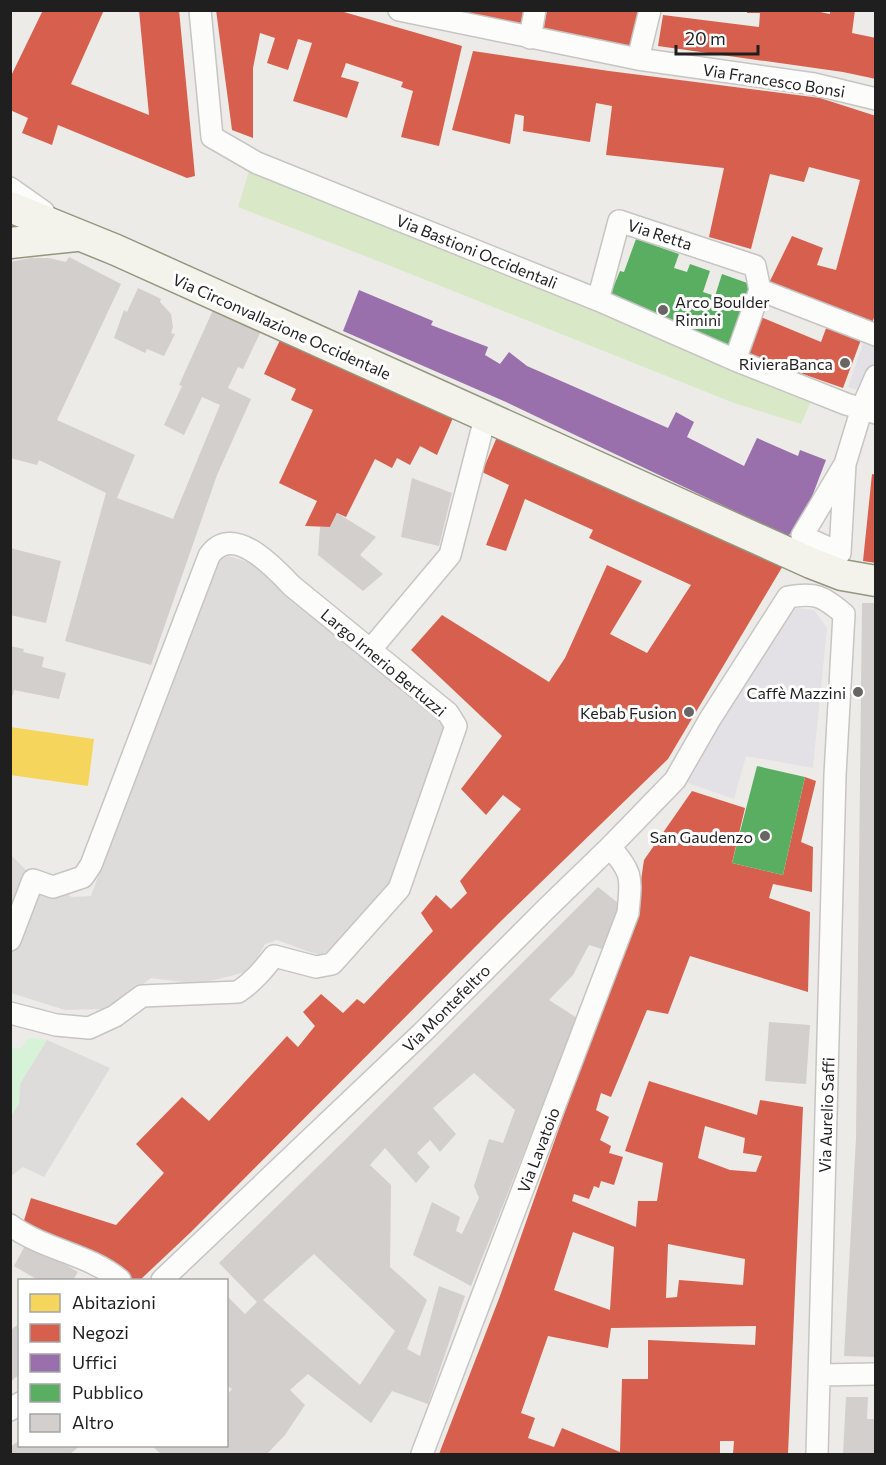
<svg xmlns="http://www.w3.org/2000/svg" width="886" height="1465" font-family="Commissioner,sans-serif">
  <rect width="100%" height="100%" fill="#edebe7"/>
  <path fill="#d9e9c7" d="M250,168L418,240L585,306L731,368L812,399L801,424L734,403L383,263L238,207Z"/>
  <path fill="#d6f2d7" d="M29,1038L47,1040L20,1084L19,1104L11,1116V1047L21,1049Z"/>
  <path fill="#dddcdb" d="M222,554L248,562L269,576L443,722L446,730L392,883L331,949L321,955L310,952L277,940L265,944L250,971L199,984L151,978L130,994L102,1009L65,1010L11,993L10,854L27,871L72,897L91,896L212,560Z
    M47,1040L110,1068L44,1177L23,1167L11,1176V1116L19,1104L20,1084Z"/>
  <path fill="#e3e1e6" d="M867,332L875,335V396L848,387Z
    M797,608L814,610L827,628L813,768L746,756L734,799L683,781L786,612Z"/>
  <path fill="#f6d55c" d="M10,727L94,739L88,786L10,775Z"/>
  <path fill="#d6604d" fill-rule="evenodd" d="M43,10H104L71,84L149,115L139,10H179L195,176L187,178L58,125L52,145L22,133L28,118L10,110V78Z
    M216,10H337L462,46L439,146L401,137L413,91L401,87L403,82L346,63L341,77L359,82L347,118L293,101L312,43L298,39L288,70L267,63L275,38L260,33L253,68V138L232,130Z
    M456,10H526L522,27L469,15Z
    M547,10H641L633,47L543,32Z
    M747,10H811L830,14V10H855L852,33L876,38V79L843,72L658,46L663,15L759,27L760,13H747Z
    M473,51L609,71L820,98L876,116V312L871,326L768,285L792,236L823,248L817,265L836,270L860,180L809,167L804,182L770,174L751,249L709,237L724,168L606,155L612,106L596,103L590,142L523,131L524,116L515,114L510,144L452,130Z
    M756,315L821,342L828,323L862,337L843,388L743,353Z
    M281,338L453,418L437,455L420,446L410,465L397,458L392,468L375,459L346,517L337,513L330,527L305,526L317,501L279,483L313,410L291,400L296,389L264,374Z
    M497,437L784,564L668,759L502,920L191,1232L140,1280H131L120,1268L21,1230L31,1198L116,1225L164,1173L136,1144L182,1097L209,1121L287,1036L298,1047L315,1026L303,1012L321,994L343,1013L357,999L364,1004L433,931L421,913L436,895L451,909L467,893L460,881L521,809L503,795L486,815L461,789L502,736L411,650L442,615L549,682L565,658L607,565L642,581L610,634L647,653L691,585L589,538L593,530L525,499L506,551L486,545L509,485L482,472Z
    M872,474L876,475V563L863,561Z
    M805,777L816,781L801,842L813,847L812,892L773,884L769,898L810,912L808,992L690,956L668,1014L647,1010L611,1097L601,1093L596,1110L609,1117L600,1140L611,1146L609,1153L623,1157L614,1185L601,1181L599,1188L594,1186L589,1199L574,1194L572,1201L636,1227L638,1201H657L663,1163L625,1151L649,1081L757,1115L760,1100L803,1107L788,1454H733L734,1441H720V1454H439L500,1296L627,935L638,901L644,860L692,791L745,808L732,863L783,875ZM705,1126L745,1138L743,1153L762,1156L756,1172L730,1170L698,1158ZM573,1232L614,1247L610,1310L554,1290ZM668,1244L745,1259L743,1285L679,1280L677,1297L666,1298ZM756,1326L755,1345L648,1340V1379H622L620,1452L562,1428L554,1447L528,1438L535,1418L521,1413L548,1336L608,1348L611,1328Z"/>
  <path fill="#9970ab" d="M359,290L433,321L431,325L488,347L485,355L500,364L509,352L527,366L668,428L676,412L694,422L687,437L744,466L757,438L798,456L800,450L826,460L800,528L787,536L506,402L343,331Z"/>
  <path fill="#5aae61" d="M636,239L679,254L674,268L687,272L690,264L710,271L703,292L715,296L722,274L753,285L729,350L608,300L620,271L624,272Z
    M757,766L805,777L783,875L732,863Z"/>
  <path fill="#d2cfcc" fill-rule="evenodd" d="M69,257L121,284L57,420L135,455L117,498L173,519L220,405L202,397L184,435L164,425L182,386L179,385L214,308L261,331L243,369L238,367L228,388L251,399L217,475L151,665L65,641L106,493L39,460L37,465L10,458V262L31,258H49L66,262Z
    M138,288L161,299L160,302L171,314L173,327L171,333L175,334L164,356L147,349L145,353L114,338L124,310L127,312Z
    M412,478L452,493L439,546L401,537Z
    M337,513L376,537L360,555L383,574L363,591L318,555L320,527H330Z
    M10,548L61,561L46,623L10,615L12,604H10Z
    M862,603H876V1357L844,1356L856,1138Z
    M10,646L24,649L23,652L44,657L42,667L66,673L59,699L14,690L13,695H10Z
    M598,887L622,906L602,949L589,945L573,975L549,1000L577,1018L471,1286L413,1255L432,1202L460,1217L456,1231L462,1234L479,1198L474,1186L489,1139L503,1143L515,1110L474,1073L433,1108L456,1134L440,1152L430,1140L417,1153L430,1167L416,1183L385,1148L370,1165L391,1185L390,1267L427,1300L407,1349L420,1356L439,1286L465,1296L428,1404L392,1391L371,1423L308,1374L290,1390L305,1405L285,1435L267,1454H161L152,1446H226V1396L232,1389L226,1385V1295L245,1314L257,1302L219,1263L346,1139ZM314,1254L395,1331L360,1385L263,1300Z
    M769,1022L810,1025L806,1084L765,1081Z
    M27,1242L78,1272L73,1280H38L14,1266Z
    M17,1325L20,1328V1374L10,1382V1331Z
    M846,1397H868L867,1419H876V1454H843Z
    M20,1440V1446H80L70,1454H10V1447Z"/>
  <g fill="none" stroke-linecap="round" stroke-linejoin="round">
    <defs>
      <path id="street" d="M200,10L212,137L257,163L598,300L735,360L846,404L876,413
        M399,10L638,59L814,84L876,99
        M530,38L535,10
        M638,59L650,10
        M10,188L44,212
        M760,290L876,335
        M598,300L619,221L755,266L760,290L735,360
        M845,464L802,536L840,553L845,464L862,408L876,376
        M371,649L450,555L485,418
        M10,940L33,880L53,887L83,877L91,865L209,556C232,522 273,566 292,586L448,713L456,726L399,889L332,964L316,967L274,956C263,970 253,982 238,992L142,996L115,1016L89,1028L56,1025L10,1013
        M10,1225C44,1250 89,1254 120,1280
        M162,1280L423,1032L545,910L610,847L675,780L710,719L788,597C815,592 823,596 844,614L835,775L817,1454
        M819,1375L876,1374
        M10,1410L20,1403
        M422,1454L628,913C631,879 634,874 610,847"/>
      <path id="secondary" d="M10,207L116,250L811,563L842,575L876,581
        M10,243L76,236"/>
    </defs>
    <use href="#street" stroke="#c6c5c3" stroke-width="24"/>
    <use href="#secondary" stroke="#949680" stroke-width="33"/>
    <use href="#street" stroke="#fcfcfb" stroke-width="21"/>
    <use href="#secondary" stroke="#f3f3eb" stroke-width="30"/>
  </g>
  <g fill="#676665" stroke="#fff" stroke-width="2">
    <circle cx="663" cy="310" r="6"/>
    <circle cx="845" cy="363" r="6"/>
    <circle cx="858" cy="692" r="6"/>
    <circle cx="689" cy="712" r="6"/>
    <circle cx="765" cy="836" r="6"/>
  </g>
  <g text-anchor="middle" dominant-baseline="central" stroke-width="6" stroke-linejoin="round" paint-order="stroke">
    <g font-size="16" fill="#1f1f1f" stroke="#fff">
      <text transform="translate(774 80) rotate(9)">Via Francesco Bonsi</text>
      <text transform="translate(660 234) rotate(18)">Via Retta</text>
      <text transform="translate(477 251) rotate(22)">Via Bastioni Occidentali</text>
      <text transform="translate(282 326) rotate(24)">Via Circonvallazione Occidentale</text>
      <text transform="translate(384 662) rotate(40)">Largo Irnerio Bertuzzi</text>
      <text transform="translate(446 1008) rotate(-45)">Via Montefeltro</text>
      <text transform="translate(826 1115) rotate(-88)">Via Aurelio Saffi</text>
      <text transform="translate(538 1150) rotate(-69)">Via Lavatoio</text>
    </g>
    <g font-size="16" fill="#1f1f1f" stroke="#fff" text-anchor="end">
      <text x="675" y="301" text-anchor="start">Arco Boulder<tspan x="675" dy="18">Rimini</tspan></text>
      <text x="833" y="363">RivieraBanca</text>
      <text x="846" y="692">Caffè Mazzini</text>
      <text x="677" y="712">Kebab Fusion</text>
      <text x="753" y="836">San Gaudenzo</text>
    </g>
  </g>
  <rect width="886" height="1465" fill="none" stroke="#1f1f1f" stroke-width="24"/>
  <rect x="18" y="1279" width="210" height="168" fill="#ffffff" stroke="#a5a5a5" stroke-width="1.5"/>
  <rect x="30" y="1294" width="30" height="18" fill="#f6d55c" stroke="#a5a5a5" stroke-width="1.5"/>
  <text x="72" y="1309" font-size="18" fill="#1f1f1f">Abitazioni</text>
  <rect x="30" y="1324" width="30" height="18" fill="#d6604d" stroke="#a5a5a5" stroke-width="1.5"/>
  <text x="72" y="1339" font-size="18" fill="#1f1f1f">Negozi</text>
  <rect x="30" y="1354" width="30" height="18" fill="#9970ab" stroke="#a5a5a5" stroke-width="1.5"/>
  <text x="72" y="1369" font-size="18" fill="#1f1f1f">Uffici</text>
  <rect x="30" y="1384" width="30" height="18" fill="#5aae61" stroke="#a5a5a5" stroke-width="1.5"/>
  <text x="72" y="1399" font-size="18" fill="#1f1f1f">Pubblico</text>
  <rect x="30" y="1414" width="30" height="18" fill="#d2cfcc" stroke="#a5a5a5" stroke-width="1.5"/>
  <text x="72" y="1429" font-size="18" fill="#1f1f1f">Altro</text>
  <path d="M676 45v9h82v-9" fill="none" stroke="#1f1f1f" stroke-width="3"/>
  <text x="685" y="45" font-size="18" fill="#1f1f1f" stroke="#ffffff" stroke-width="4.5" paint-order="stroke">20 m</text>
</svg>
